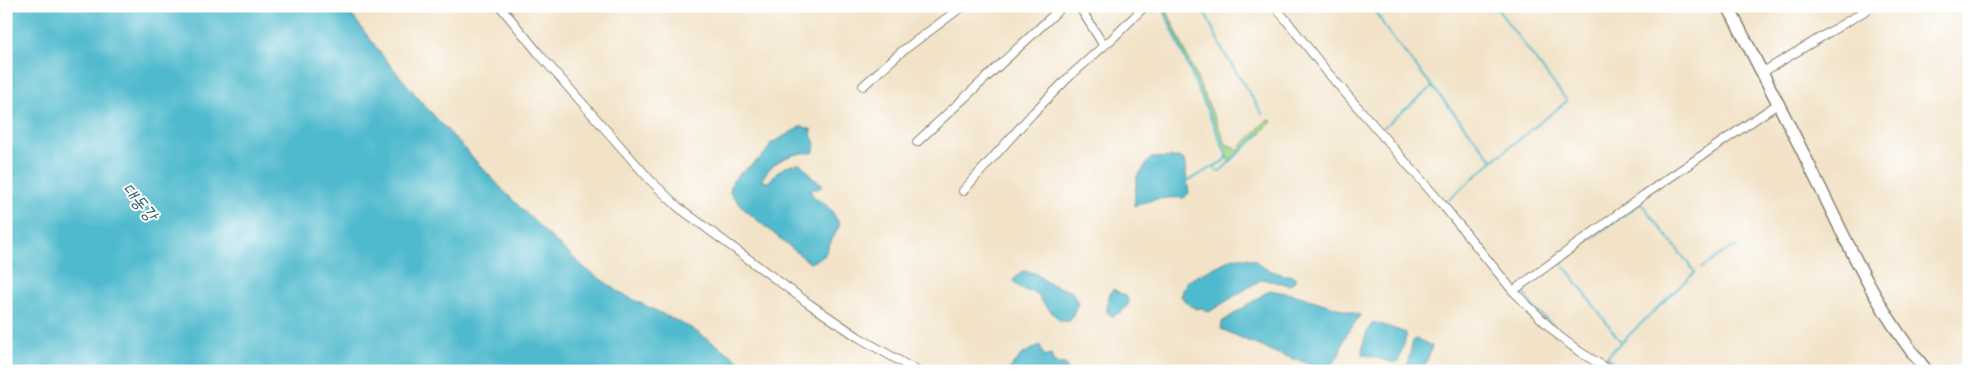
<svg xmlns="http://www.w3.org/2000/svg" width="1975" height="377" font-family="'Playpen Sans','Poor Story',sans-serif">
  <rect width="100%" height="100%" fill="#fff"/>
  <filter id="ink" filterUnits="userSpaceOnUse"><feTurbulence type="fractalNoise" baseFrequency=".02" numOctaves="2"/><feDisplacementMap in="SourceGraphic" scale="10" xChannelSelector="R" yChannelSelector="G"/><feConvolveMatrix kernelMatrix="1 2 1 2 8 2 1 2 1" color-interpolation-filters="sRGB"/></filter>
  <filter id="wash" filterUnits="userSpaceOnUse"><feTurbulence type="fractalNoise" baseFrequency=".0096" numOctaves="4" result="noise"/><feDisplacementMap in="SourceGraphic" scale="20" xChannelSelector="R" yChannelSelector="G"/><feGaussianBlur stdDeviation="1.12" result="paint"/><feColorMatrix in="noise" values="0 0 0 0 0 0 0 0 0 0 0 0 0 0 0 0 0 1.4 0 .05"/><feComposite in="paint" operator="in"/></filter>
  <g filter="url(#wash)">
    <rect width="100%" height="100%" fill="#f2e3c8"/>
    <path fill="#9bd386" stroke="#5c7851" d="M1163,6H1165L1226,144L1238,149L1266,121L1269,119L1272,122L1229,161Z"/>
    <path fill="#50bacd" stroke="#366b74" d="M6,6H345L382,55L425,106L503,190L546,233L586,269L622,294L691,328L755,371H6Z
      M802,126L812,130L811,136L816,144L813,153C795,151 768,162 762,181L769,182C776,171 788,163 801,164L809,172L811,177L821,183L823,186L817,189H810C815,203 819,198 827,206C832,210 836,219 840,224L824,256L810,263L746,211L730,193C730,190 731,184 733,181C741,169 769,157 770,144Z
      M1178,157L1184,160L1189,193L1184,198C1172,197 1160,198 1149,201C1143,202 1139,206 1134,206L1137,177L1151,158Z
      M1233,258H1245L1255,260L1261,266L1269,270L1281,274L1293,276L1296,278L1293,283L1289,285L1262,279L1209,312L1202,308L1196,309L1186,303L1181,296L1187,281Z
      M1022,271L1035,273L1048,283L1072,292L1078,303L1070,321H1060L1041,301L1037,294C1024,289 1022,293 1013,280Z
      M1113,289L1126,296L1129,302C1126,310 1120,313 1112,316L1107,312C1107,305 1108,294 1113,289Z
      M1270,290L1296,295L1360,315L1344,339L1339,355L1327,370L1276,353L1221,329L1222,322Z
      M1374,322L1406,333V337L1399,360L1395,363L1362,354C1363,343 1366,329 1374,322Z
      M1417,339L1432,346L1423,371H1409L1407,365L1413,341Z
      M1040,345L1044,356L1051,354L1054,363L1065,364L1068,371H1008L1021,355Z"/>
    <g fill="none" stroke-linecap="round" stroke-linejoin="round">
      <path stroke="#50bacd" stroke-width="2" d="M1162,6L1226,154V159L1222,162L1187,181
        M1202,6L1223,51L1263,115
        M1372,6L1388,32L1493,161
        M1591,6H1605
        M1384,127L1432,87
        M1214,167L1217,171H1220L1261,133
        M1445,203L1496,158L1567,101L1495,6
        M1641,203L1695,272L1607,356L1601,358C1583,353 1526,308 1523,290L1529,282Z
        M1560,260L1620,341
        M1701,268C1713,263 1725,247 1737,247
        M1607,356L1622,371"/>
    </g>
  </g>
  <g filter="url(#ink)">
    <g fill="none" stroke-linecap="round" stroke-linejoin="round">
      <defs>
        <path id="street" d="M500,6L540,55L650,180L678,207L808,303L858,337L917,371
          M1079,6L1104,46
          M1275,6L1328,73L1442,204L1513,291L1560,337L1580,352L1611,371
          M1763,72L1873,6
          M863,86L901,52L963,6
          M917,142L1063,6
          M963,191L1033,113L1070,76L1115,36L1145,6
          M1513,291L1644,195L1779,103"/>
        <path id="primary" d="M1728,6C1756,62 1786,117 1813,173C1848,243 1876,310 1927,371"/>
      </defs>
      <use href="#street" stroke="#878072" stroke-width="10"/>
      <use href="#primary" stroke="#878072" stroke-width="14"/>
      <use href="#street" stroke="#fff" stroke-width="8"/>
      <use href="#primary" stroke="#fff" stroke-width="11"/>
    </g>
  </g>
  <g text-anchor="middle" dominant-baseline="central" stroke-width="4" stroke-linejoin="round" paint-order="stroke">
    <g font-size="18" font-style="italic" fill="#33636c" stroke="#fff">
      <text transform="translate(141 201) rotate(50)">대동강</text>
    </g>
  </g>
  <rect width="1975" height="377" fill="none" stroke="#fff" stroke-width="25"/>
</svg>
